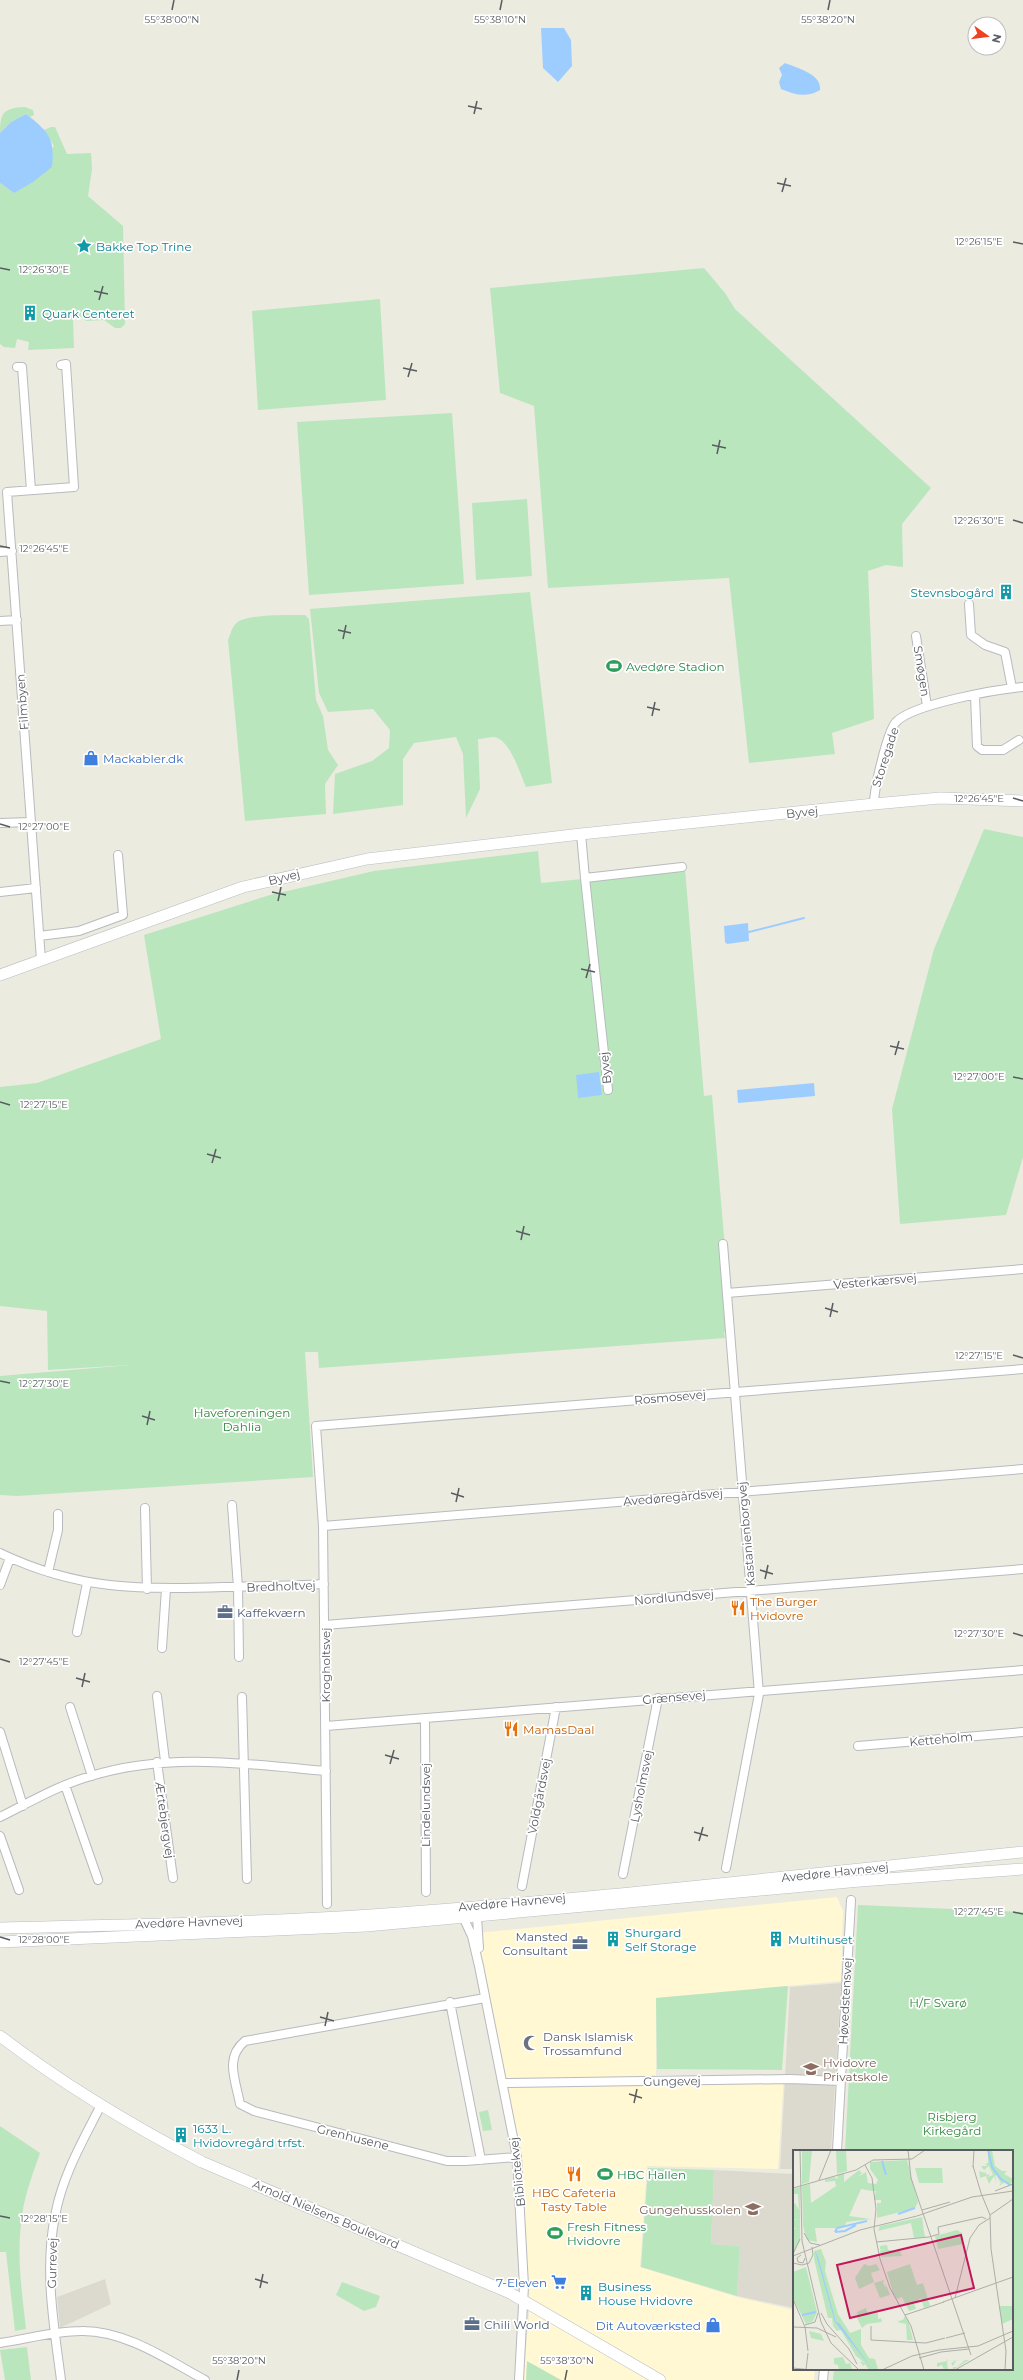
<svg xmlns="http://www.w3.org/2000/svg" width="1023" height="2380" font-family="Montserrat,sans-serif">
  <rect width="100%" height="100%" fill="#ecebdf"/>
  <path fill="#fff8d2" d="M837,1897L843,1911L841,1981L656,1998V2075L784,2076L778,2169L647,2166L640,2267L737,2297L794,2310V2369H815L814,2380H523L529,2314L520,2159L487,1995L477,1933Z"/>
  <path fill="#dcdace" d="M841,1983L831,2151H794V2169H780L790,1987Z
    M714,2170L794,2174V2308L737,2296L740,2246L711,2244Z
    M105,2279L111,2304L60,2328L57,2297Z"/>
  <path fill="#bae6be" d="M25,107L33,110L34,115L30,117L26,114L11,122L0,133C0,113 3,108 25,107Z
    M51,127H55L67,154L91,153L92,169L88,196L123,226L125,324L121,328H115L104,320L86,321L84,317L73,319L74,348L28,350L29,342L17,339L15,348L4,347L0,344V183L14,193L54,146L44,130Z
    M704,268L725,293L735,309L931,488L902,524L903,567L886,565L868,571L874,719L832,733L835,754L749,763L729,578L548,588L534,406L500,393L490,288Z
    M380,299L386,400L258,410L252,311Z
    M452,413L464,584L309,595L297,422Z
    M527,499L532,576L476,580L472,503Z
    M530,592L552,783L526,787C520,774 510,739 494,737C489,737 483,739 478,739L480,789L466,818L463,754L456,737L414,743L403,759V805L333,814L335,774L372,761L389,748L390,730L373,709L328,712L319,693L310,609Z
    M305,615L309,619L316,700L323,716L328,750L338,765L325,784L326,814L245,821L228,640C231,633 232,625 239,621C252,614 290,615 305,615Z
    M984,829L1023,837V1157L1006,1215L900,1224L892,1109L934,949Z
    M538,851L541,883L685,869L704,1096L712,1095L732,1331L724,1332L725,1338L319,1368L318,1352H305L313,1477L17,1496L0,1495V1376L130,1365L48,1370L47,1311L0,1306V1087L37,1083L161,1039L144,935L270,895L374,871Z
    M858,1905L1023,1912V2380H833L834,2369H1012V2151H845Z
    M788,1986L782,2070L657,2069L656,1998Z
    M488,2110L492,2130L483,2131L479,2112Z
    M0,2126L40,2153C32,2176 23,2199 21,2224C17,2259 22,2294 26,2329L15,2331L6,2252H0Z
    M648,2168L714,2170L711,2244L740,2246L737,2296L641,2267Z
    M342,2282L380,2296L376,2307L364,2311L336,2295Z
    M27,2347L31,2380H5L0,2350Z
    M527,2361L561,2380H526Z"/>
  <path fill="#9dcdff" d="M541,28H564L571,40L572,66L558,82L543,68Z
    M785,63C797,68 822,74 820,90C807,98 795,95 781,89L779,82L782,75L779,68Z
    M26,114C49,132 55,138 52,167L33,182L14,193L0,183V133L11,122Z
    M748,923L749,941L727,944L725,942L724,926Z
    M599,1072L602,1095L578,1098L576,1075Z
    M814,1083L815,1096L738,1103L737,1090Z"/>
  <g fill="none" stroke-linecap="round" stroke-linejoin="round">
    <path stroke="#9dcdff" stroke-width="2" d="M749,932L804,918"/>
    <defs>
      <path id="street" d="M17,367H22L31,490
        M0,552L12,551
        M969,604L971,635L985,645L1005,652L1012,688
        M0,621L17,620
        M916,636L927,706
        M975,696L977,746L982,750H1003L1019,740
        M874,804C874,789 887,732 896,722C913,704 998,689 1023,687
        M0,823L31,822
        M581,834L585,878L682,867
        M585,878L608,1090
        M0,892L36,888
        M39,936L79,931L123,915L118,855
        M41,960L7,492L74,487L66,364L61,365
        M723,1244L759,1694L726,1868
        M727,1293L1023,1269
        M232,1505L238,1587L239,1657
        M145,1508L147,1589
        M323,1526L1023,1469
        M0,1553C77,1590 141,1590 223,1587C257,1586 291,1586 324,1584
        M48,1572L58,1530V1514
        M0,1585L10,1558
        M325,1625L1023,1569
        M77,1632L87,1583
        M162,1648L166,1589
        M157,1696L165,1761
        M242,1697L247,1879
        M70,1707L92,1776
        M425,1718L426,1892
        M326,1726L1023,1670
        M0,1732L23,1806
        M858,1746L1023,1732
        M157,1762L173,1878
        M65,1785L98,1880
        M0,1817C30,1802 59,1785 91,1776C169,1752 247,1764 326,1771
        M0,1836L19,1890
        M623,1874L658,1698
        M522,1886L556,1707
        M327,1904L323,1526L316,1426L1023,1369
        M477,1917L479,1948
        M464,1919L472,1936L479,1966L517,2157L524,2286L519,2380
        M485,1998L245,2041C224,2058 236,2081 240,2104L254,2111L447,2161H465L517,2157
        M450,2002L481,2160
        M503,2083L790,2079L841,2081
        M837,2151L851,1900
        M0,2343C27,2339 54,2331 81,2331C125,2330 168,2360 205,2380
        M61,2380C54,2326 44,2270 55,2216C62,2177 82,2142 100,2107
        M823,2380L824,2369"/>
      <path id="secondary" d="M0,975L243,887L367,859L581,834L874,804L940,798L1023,801
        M0,1928C124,1925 248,1923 371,1915C589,1900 806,1874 1023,1852
        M0,1942L366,1926L860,1881L1023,1869
        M0,2036C64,2085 131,2125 202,2162L510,2293L660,2380"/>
    </defs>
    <use href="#street" stroke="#b8babf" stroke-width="10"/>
    <use href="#secondary" stroke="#babdc4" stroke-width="12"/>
    <use href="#street" stroke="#fff" stroke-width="8"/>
    <use href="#secondary" stroke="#fff" stroke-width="11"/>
  </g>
  <path fill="none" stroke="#585c61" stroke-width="1.5" d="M172,10L174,0M500,10L502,0M828,10L830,0M468,106L482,109M474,114L477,101M777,183L791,186M782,192L786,178M1013,242L1023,244M0,268L10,270M94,291L108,294M99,300L103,286M403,368L417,371M408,377L412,363M712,445L726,448M717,454L720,440M1013,520L1023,523M0,546L10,548M338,630L351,633M343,639L346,625M647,707L660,710M652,716L655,702M1013,798L1023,801M0,824L10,827M272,892L286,895M278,901L281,887M581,969L595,972M586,978L590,964M890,1046L904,1049M895,1055L899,1041M1013,1077L1023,1079M0,1102L10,1105M207,1154L221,1158M212,1163L216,1149M516,1231L530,1235M521,1240L524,1226M825,1308L838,1312M830,1317L833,1303M1013,1355L1023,1358M0,1381L10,1383M142,1416L155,1420M147,1425L150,1411M451,1493L464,1497M456,1502L459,1488M760,1570L773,1574M765,1579L768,1565M1013,1633L1023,1636M0,1659L10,1662M76,1678L90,1682M82,1687L85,1673M385,1755L399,1759M390,1764L394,1750M694,1832L708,1836M699,1841L703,1827M1013,1912L1023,1914M0,1937L10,1940M320,2017L334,2021M325,2026L328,2012M629,2094L642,2098M634,2103L637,2089M0,2216L10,2218M255,2279L268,2283M260,2288L263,2274M237,2380L239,2370M565,2380L567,2370"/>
  <defs>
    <symbol id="sight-bare" viewBox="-9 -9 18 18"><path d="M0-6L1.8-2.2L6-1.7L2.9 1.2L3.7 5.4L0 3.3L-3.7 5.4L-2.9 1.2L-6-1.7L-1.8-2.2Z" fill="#0f9aa8" stroke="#fff" stroke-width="2.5" paint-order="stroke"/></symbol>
    <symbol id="building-bare" viewBox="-9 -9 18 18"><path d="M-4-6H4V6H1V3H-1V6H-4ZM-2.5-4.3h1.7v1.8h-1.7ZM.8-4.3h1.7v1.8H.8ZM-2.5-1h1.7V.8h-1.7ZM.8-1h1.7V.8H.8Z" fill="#0f9aa8" stroke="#fff" stroke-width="2.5" paint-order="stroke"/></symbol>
    <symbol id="stadium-bare" viewBox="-9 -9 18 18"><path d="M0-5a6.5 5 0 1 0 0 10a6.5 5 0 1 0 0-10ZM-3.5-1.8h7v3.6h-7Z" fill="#2e9e5b" stroke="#fff" stroke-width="2.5" paint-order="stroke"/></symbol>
    <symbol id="shop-bare" viewBox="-9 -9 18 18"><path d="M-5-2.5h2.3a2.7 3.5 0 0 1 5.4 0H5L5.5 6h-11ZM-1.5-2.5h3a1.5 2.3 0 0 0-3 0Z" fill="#3f7fe0" stroke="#fff" stroke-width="2.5" paint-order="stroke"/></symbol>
    <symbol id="restaurant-bare" viewBox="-9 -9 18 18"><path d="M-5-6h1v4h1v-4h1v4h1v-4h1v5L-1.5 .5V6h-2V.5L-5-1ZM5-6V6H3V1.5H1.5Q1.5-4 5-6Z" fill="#e8710a" stroke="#fff" stroke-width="2.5" paint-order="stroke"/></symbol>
    <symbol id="office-bare" viewBox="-9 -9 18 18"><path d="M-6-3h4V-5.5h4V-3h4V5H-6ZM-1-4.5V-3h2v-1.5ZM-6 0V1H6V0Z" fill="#5c6f8a" stroke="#fff" stroke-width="2.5" paint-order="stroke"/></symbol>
    <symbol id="mosque-bare" viewBox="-9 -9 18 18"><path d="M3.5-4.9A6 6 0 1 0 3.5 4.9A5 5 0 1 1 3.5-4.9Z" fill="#6b7280" stroke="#fff" stroke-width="2.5" paint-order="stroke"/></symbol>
    <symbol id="school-bare" viewBox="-9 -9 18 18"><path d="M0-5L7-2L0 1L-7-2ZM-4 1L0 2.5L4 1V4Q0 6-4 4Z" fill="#8d6e63" stroke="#fff" stroke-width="2.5" paint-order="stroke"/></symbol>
    <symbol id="supermarket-bare" viewBox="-9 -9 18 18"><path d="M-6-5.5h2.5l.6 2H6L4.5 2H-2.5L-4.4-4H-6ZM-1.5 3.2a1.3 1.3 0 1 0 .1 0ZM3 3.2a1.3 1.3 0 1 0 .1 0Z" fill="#3f7fe0" stroke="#fff" stroke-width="2.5" paint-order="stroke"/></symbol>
  </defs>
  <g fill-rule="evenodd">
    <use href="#sight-bare" x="73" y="235" width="22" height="22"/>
    <use href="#building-bare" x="19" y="302" width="22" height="22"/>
    <use href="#building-bare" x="995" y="581" width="22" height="22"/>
    <use href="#stadium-bare" x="603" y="655" width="22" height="22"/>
    <use href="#shop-bare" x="80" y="747" width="22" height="22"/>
    <use href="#restaurant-bare" x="727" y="1597" width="22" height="22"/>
    <use href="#office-bare" x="214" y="1601" width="22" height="22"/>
    <use href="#restaurant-bare" x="500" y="1718" width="22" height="22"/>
    <use href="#building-bare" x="602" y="1928" width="22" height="22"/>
    <use href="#building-bare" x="765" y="1928" width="22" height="22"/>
    <use href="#office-bare" x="569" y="1932" width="22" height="22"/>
    <use href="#mosque-bare" x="520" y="2032" width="22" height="22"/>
    <use href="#school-bare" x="800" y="2058" width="22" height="22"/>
    <use href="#building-bare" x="170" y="2124" width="22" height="22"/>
    <use href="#restaurant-bare" x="563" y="2163" width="22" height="22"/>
    <use href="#stadium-bare" x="594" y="2163" width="22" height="22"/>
    <use href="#school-bare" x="742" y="2198" width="22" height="22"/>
    <use href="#stadium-bare" x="544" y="2222" width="22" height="22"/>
    <use href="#supermarket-bare" x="548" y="2271" width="22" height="22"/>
    <use href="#building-bare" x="575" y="2282" width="22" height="22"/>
    <use href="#office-bare" x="461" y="2313" width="22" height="22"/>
    <use href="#shop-bare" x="702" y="2314" width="22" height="22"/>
  </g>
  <g text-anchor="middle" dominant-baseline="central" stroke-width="3.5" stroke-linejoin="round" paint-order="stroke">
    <g font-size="12" fill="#0d838f" stroke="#fff" text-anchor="start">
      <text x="96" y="246">Bakke Top Trine</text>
      <text x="42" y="313">Quark Centeret</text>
      <text x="994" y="592" text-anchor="end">Stevnsbogård</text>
      <text x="625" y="1932">Shurgard<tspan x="625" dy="14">Self Storage</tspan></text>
      <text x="788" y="1939">Multihuset</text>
      <text x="193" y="2128">1633 L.<tspan x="193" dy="14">Hvidovregård trfst.</tspan></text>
      <text x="598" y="2286">Business<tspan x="598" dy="14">House Hvidovre</tspan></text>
    </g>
    <g font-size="12" fill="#27864d" stroke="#fff" text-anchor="start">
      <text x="626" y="666">Avedøre Stadion</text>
      <text x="617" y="2174">HBC Hallen</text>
      <text x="567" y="2226">Fresh Fitness<tspan x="567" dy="14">Hvidovre</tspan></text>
    </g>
    <g font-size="12" fill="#585c61" stroke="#fff">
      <text transform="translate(922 671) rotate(81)">Smøgen</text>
      <text transform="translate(22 702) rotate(-94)">Filmbyen</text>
      <text transform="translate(885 757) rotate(-72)">Storegade</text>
      <text transform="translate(802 812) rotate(-6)">Byvej</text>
      <text transform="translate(284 877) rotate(-14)">Byvej</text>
      <text transform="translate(605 1068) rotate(-96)">Byvej</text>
      <text transform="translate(875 1281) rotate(-5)">Vesterkærsvej</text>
      <text transform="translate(670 1397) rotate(-5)">Rosmosevej</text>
      <text transform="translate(673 1497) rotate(-5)">Avedøregårdsvej</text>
      <text transform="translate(746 1534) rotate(-95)">Kastanienborgvej</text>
      <text transform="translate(281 1586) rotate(-2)">Bredholtvej</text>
      <text transform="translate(674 1597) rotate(-5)">Nordlundsvej</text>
      <text transform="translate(325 1665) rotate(-90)">Krogholtsvej</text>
      <text transform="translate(674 1697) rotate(-5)">Grænsevej</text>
      <text transform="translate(941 1739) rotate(-5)">Ketteholm</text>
      <text transform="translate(641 1786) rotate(-79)">Lysholmsvej</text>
      <text transform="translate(539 1796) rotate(-79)">Voldgårdsvej</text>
      <text transform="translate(425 1805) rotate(-90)">Lindelundsvej</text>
      <text transform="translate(165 1820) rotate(82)">Ærtebjergvej</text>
      <text transform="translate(835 1872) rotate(-6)">Avedøre Havnevej</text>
      <text transform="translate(512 1902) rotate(-5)">Avedøre Havnevej</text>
      <text transform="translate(189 1922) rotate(-2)">Avedøre Havnevej</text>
      <text transform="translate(845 2001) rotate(-87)">Høvedstensvej</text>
      <text transform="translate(672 2081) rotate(-1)">Gungevej</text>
      <text transform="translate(353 2137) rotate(14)">Grenhusene</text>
      <text transform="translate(517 2172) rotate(-96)">Bibliotekvej</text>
      <text transform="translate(326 2214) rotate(23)">Arnold Nielsens Boulevard</text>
      <text transform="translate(52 2263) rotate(-89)">Gurrevej</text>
    </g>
    <g font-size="12" fill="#366cbe" stroke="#fff" text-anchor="end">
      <text x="103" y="758" text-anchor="start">Mackabler.dk</text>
      <text x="547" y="2282">7-Eleven</text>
      <text x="701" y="2325">Dit Autoværksted</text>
    </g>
    <g font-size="12" fill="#31873c" stroke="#fff">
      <text x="242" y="1412">Haveforeningen<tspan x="242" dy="14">Dahlia</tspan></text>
      <text x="938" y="2002">H/F Svarø</text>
      <text x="952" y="2116">Risbjerg<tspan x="952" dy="14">Kirkegård</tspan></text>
    </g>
    <g font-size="12" fill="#c56008" stroke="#fff" text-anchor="start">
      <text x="750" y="1601">The Burger<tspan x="750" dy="14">Hvidovre</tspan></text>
      <text x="523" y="1729">MamasDaal</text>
      <text x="574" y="2192" text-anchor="middle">HBC Cafeteria<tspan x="574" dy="14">Tasty Table</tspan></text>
    </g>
    <g font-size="12" fill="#4e5e75" stroke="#fff" text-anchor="start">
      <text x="237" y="1612">Kaffekværn</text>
      <text x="568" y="1936" text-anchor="end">Mansted<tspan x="568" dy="14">Consultant</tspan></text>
      <text x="484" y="2324">Chili World</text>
    </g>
    <g font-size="12" fill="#5b616d" stroke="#fff" text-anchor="start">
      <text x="543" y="2036">Dansk Islamisk<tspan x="543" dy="14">Trossamfund</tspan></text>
    </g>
    <g font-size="12" fill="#785e54" stroke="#fff" text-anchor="start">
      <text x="823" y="2062">Hvidovre<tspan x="823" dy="14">Privatskole</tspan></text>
      <text x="741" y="2209" text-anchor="end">Gungehusskolen</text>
    </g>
  </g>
  <g transform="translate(793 2150)">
    <rect width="220" height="220" fill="#ecebdf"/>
    <path d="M9,0H19L16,32L9,34ZM43,0H53L54,21L44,24ZM195,0H199L202,16L209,21H214L211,24L220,29L217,36L212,32L206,36L208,33L203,25L202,26L204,34L201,26L196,34L193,26L187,28L186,21L192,23L193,21V25L197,24L195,27L200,25L196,16L191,20L188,16H195L192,14L195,13ZM114,10L125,52L122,58L84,68V53H88V50H81L83,41H79V45V41L68,39L56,66L78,69L53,72L52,76L44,78H22L24,92L14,90L10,76L9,36L17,34L18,53L43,36L42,31L32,32V29L41,27L45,29L44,25L51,23V32L66,20L69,23L65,27L73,22L75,33L83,34L85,30L77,19V12ZM122,18H149L150,33H126ZM7,37V91L0,103V80L3,78H0V70H5L0,69V54L2,53L6,60L5,44H0V39ZM129,67L131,82L135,81L131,82L132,87L121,88L118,73L85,81L87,76ZM164,80L169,83L170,94L145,99L142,86ZM94,95L95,100L107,101L109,106L88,107L87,100H91L87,99V96ZM28,99L33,112L32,121L45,164L57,183L68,179V195L76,208L82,209L85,219L76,220L72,214L70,216L67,211L72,213L63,206L48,180L44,181L40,176L39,168H35L21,109V101ZM71,114L76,116L83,114L87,120L78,123L81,132L66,139L62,128ZM117,114L124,135L130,133L137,156L131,158L128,148L121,153L123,159L116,161L109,147L104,149L100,143L94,122ZM13,117L24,162L20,171L13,174L0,148V122ZM91,130L90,134H94L90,135L94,137L97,145L87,148L81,133ZM206,156H220V169L209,174ZM73,158L75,164L85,163V169L88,168L89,172L74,174L69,178L63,166L65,167L64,162ZM111,166L115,170L120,190H114L113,174L104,172L111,169ZM16,181L28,184L31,191L18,188ZM50,207L53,214L57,213L59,219L63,220L46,219L45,215L41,214V208ZM154,208L155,211L176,210L160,220V217H164L172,210L163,211L160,216L158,213L162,211H154L155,220H151L149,215L144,217V213L154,211Z" fill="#bae6be"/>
    <path d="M22,101L25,107L43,172L46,173L80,220L42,172Z" fill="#9dcdff"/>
    <path fill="none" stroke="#9dcdff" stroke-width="2" d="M195,0L199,17L208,29L217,35M89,11L93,25M105,64L122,58M42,82L44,78L74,71M42,82L52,81L63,75M9,165L23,162"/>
    <path fill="none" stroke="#adaea9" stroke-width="1" d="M7,0L9,91L28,172L38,193L66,220M115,0L118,28L178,205M72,15L79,28L83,59L81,79L87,109L97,138L118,176L131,220M180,16L188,43L197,65L198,99L213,201L212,220M180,17L181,0M26,30L38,0M0,38L63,20L80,10L119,9L132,0M202,41L220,34M129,60L157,52M197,65L220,49M145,77L189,67L193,69M11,83L17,93L27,95M83,92L136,87L146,84L145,77M0,104L7,89M8,105L4,108L5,112L10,113L12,108M0,106L67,80L124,66L179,47L220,41M0,113L9,115L16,113L20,105L19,97M162,148L177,88L186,75L197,68M0,149L12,177L15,201M150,152L220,127M28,163L34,174L56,199L64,214M112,165L151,152M12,175L22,172L25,163M0,177L24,178L43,187M153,188L172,183M78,190L133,193L152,188M78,190V176M126,208L148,202L176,199M0,218L19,220M13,220L15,203M89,220L119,206L146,200L185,196L220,181M162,220L220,187"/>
    <path fill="#c2185b" fill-opacity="0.15" stroke="#c2185b" stroke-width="2" d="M168,85L181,138L57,168L44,115Z"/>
    <rect width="220" height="220" fill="none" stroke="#585c61" stroke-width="2"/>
  </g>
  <g font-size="10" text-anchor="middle" fill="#585c61" stroke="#fff" stroke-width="3.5" stroke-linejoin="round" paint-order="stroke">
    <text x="172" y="23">55°38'00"N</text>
    <text x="500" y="23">55°38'10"N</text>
    <text x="828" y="23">55°38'20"N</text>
    <text x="979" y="245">12°26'15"E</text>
    <text x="44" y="273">12°26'30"E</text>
    <text x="979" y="524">12°26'30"E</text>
    <text x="44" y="552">12°26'45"E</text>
    <text x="979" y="802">12°26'45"E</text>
    <text x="44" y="830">12°27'00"E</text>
    <text x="979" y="1080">12°27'00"E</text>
    <text x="44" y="1108">12°27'15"E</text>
    <text x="979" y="1359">12°27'15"E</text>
    <text x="44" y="1387">12°27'30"E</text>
    <text x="979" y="1637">12°27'30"E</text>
    <text x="44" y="1665">12°27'45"E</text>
    <text x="979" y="1915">12°27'45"E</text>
    <text x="44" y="1943">12°28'00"E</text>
    <text x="44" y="2222">12°28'15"E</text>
    <text x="239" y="2364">55°38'20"N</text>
    <text x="567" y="2364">55°38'30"N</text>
  </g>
  <g transform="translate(987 36) rotate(104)"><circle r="19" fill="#ffffff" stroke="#bcbec0"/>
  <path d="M0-3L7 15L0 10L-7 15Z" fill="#f04222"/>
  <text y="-6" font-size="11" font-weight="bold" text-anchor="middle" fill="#585c61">N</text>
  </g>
</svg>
